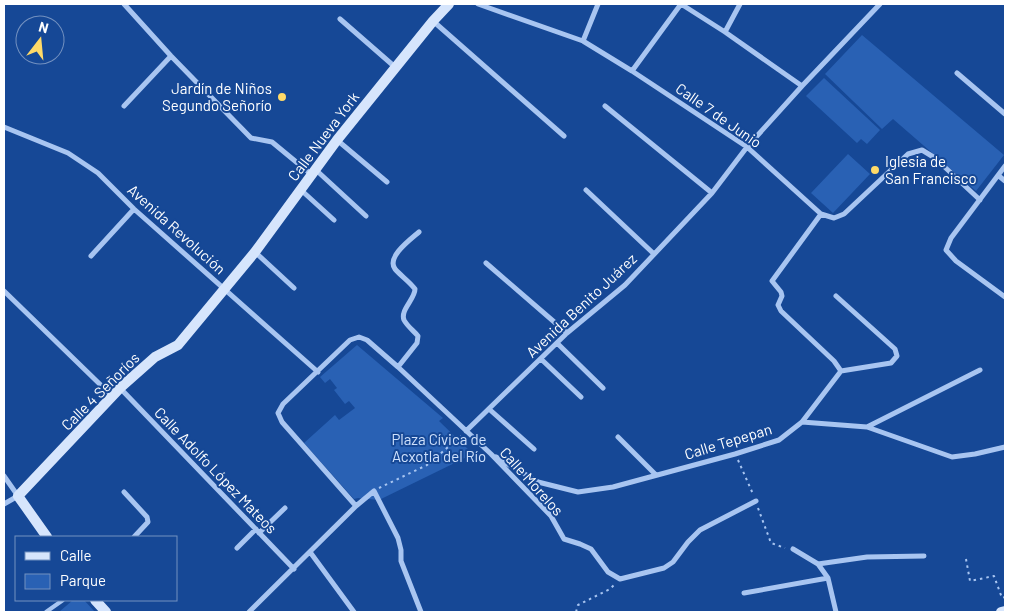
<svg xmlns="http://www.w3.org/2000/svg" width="1009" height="616" font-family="Barlow,sans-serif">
  <rect width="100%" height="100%" fill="#164896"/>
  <path fill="#2961b4" d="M862,35L1004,155L976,191L893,119L882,129L825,74Z
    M824,78L880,130L867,144L861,139L857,143L806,96Z
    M848,154L870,174L833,213L811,193Z
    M357,345L443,418L439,421L473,454L379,500L358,498L354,499L304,443L335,415L339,420L355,408L349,401L345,404L334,390L337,388L330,379L325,383L320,377Z
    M73,600H84L95,612H59Z"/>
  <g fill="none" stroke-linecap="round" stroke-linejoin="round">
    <path stroke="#a8c5f1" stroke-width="2" stroke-dasharray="2.5 4" stroke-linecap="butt" d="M738,460L753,494
      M379,488L427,465L461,436
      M758,508L771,543L785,548
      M966,559L970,581L994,576L1002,598L1005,597
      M576,612L578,605L610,589L615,584"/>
    <path stroke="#a8c5f1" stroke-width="4" d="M46,612L63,600"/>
    <path stroke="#a8c5f1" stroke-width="5" d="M124,4L171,56L251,138L272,142L312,175
      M478,4L583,41L632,71L747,147L821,214L834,218L844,214L908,154L922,150L935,158L980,200
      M681,4L725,32L802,86
      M340,19L395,67
      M433,21L564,136
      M725,32L740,4
      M583,41L598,4
      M632,71L681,4
      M957,73L1005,114
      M124,106L171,56
      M605,106L712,193
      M4,127L68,153L98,173L134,209L318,372
      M337,140L387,182
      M1005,166L951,238L946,250L956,261L1005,297
      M316,170L366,216
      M999,176L1005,181
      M301,190L334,220
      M586,190L654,254
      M821,214L772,281L781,292L782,296L778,305L781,311L834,361L841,371
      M255,252L294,288
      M91,256L134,209
      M486,263L567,333
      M4,291L112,396
      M836,296L895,349L897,356L891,363L841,371
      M557,343L603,388
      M541,359L581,397
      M398,367L417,343L418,336C414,331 407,326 404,320C400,310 415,299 415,289C409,281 401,276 395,269C386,257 411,239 419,232
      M120,388L294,569
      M489,409L534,449
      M802,422L867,427L952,457L975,454L1005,447
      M867,427L980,370
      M466,431L567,333L625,285L712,193L747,147L802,86L880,4
      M618,437L656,475
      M496,457L538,482L578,492L613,487L735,454L779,440L802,422L841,371
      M4,476L18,496L4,504
      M124,492L147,517L148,522L134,537
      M356,506L282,422L278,413L283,404L350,340L359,337L367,340L398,367L491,454L551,516L564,539L580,544L591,549L608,572L620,579L664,568L673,562L688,542L700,530L756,501
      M259,533L285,508
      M237,548L256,529
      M793,549L818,564L828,578L836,612
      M310,552L354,612
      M818,564L867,557L924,556
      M744,593L828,578
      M249,612L356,506L374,491L398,538L401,550V561L421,612"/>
    <path stroke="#d6e5fc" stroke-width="10" d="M47,537L18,496L120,388L155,357L178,345L255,252L337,140L433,21L449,4
      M95,600L106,612
      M1001,612L1005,611"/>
  </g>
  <g fill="#ffda68" stroke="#164896" stroke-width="2">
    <circle cx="282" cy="97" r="5"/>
    <circle cx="875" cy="170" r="5"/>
  </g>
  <g text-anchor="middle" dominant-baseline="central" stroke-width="4" stroke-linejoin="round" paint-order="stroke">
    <g font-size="15" fill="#fff" stroke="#164896" text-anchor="end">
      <text x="272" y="88">Jardín de Niños<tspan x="272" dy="17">Segundo Señorío</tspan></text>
      <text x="885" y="161" text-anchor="start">Iglesia de<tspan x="885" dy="17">San Francisco</tspan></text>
    </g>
    <g font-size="15" fill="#fff" stroke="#164896">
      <text transform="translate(719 115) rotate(35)">Calle 7 de Junio</text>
      <text transform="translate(323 136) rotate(-53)">Calle Nueva York</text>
      <text transform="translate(177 229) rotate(42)">Avenida Revolución</text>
      <text transform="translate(581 305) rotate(-43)">Avenida Benito Juárez</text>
      <text transform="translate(100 391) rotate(-45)">Calle 4 Señoríos</text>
      <text transform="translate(728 441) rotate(-17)">Calle Tepepan</text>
      <text transform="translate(216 470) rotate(46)">Calle Adolfo López Mateos</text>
      <text transform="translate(532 481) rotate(48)">Calle Morelos</text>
    </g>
    <g font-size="15" fill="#cfe1fc" stroke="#164896">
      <text x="439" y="439">Plaza Cívica de<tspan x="439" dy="17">Acxotla del Río</tspan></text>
    </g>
  </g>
  <rect width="1009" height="616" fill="none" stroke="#ffffff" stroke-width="10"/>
  <rect x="15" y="536" width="162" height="65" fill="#164896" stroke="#7391c0"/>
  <rect x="25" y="552" width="25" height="8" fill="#d6e5fc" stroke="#7391c0"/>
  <text x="60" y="561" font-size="15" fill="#ffffff">Calle</text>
  <rect x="25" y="574" width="25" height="15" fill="#2961b4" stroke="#7391c0"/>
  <text x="60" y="586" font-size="15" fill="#ffffff">Parque</text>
  <g transform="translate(40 40) rotate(16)"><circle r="24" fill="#164896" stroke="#7391c0"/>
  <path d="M0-4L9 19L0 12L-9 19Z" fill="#ffda68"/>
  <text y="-8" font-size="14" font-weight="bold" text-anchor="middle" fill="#ffffff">N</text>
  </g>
</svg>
